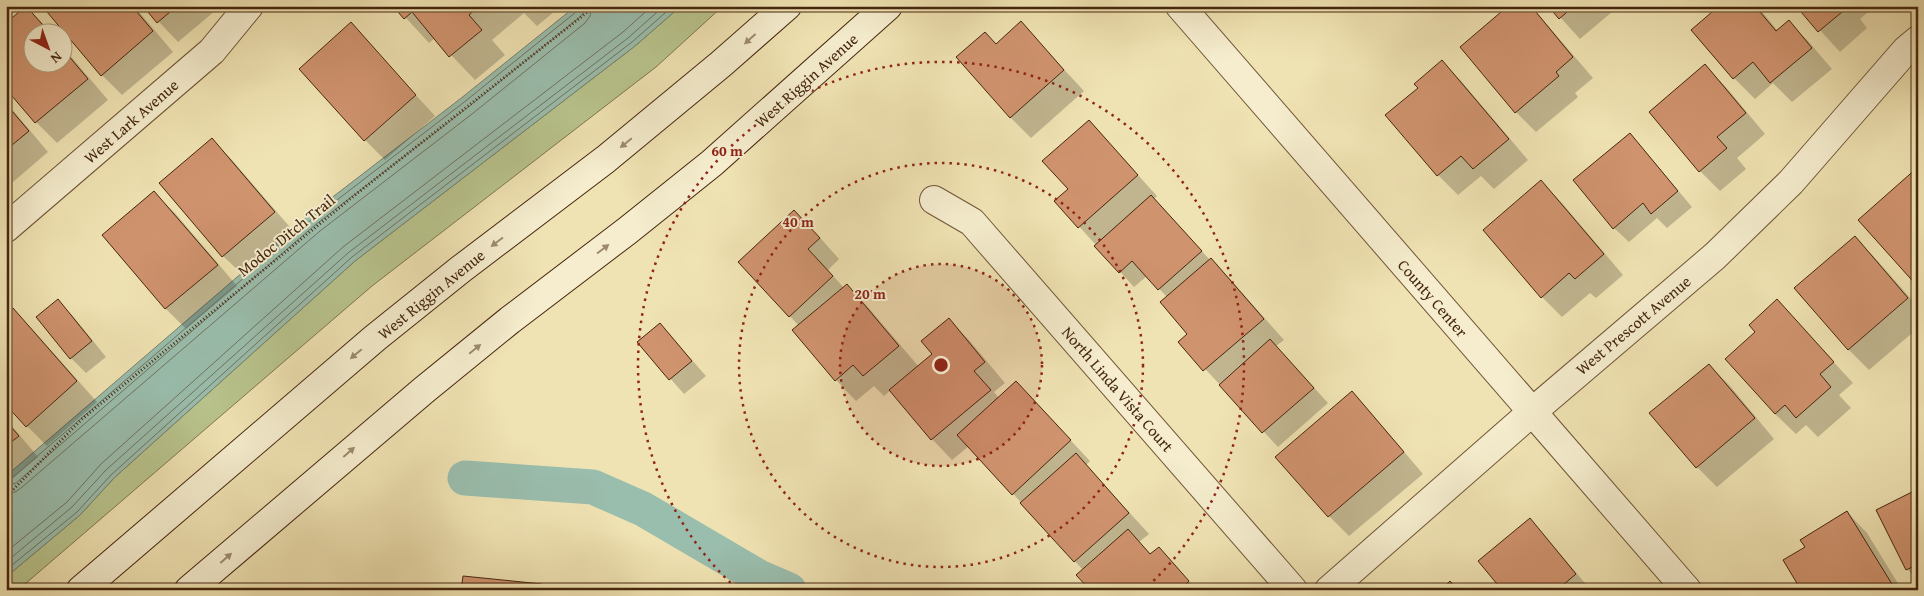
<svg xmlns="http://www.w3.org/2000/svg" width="1924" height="596" font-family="'Gentium Book Plus',serif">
  <rect width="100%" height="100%" fill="#f0e3b3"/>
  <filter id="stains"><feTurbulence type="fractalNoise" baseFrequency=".004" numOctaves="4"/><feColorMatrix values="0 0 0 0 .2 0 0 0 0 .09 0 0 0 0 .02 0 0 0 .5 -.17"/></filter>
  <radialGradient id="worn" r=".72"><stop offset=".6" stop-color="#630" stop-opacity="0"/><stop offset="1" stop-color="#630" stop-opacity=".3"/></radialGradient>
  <path fill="#b9c48d" stroke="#7f754e" d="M681,6H723L656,67L372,286L18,590H6V577L80,515L114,478L355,261L635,46Z"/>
  <path fill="#9abeae" stroke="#78816e" d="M576,6H681L635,46L355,261L114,478L80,515L6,577V476L308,216L460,99Z"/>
  <path fill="#0003" d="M43,6H134L173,52L122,95L102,75Z
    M144,6H221L178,42Z
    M395,6H561L537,26L524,13L492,40L505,55L475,80L435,38L429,43Z
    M1531,6L1593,78L1575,93L1578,97L1536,132L1516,112Z
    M1550,6H1619L1580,39Z
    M1721,6H1757L1778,31L1789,22L1809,42L1832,69L1792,102L1773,83L1755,99L1734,78L1693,30Z
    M1798,6H1875L1860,19L1867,28L1840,52Z
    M27,7L51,32H32V62H62V46L108,100L57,143L36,122L6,87Z
    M1021,23L1084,91L1031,138L1010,117L996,45Z
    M351,24L435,116L385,160L365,140Z
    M1442,61L1462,82L1528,160L1494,189L1481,176L1458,195L1438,175L1420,88Z
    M1705,66L1725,86L1765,134L1737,158L1746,169L1720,191L1700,171Z
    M6,102L48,152L6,188Z
    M1089,121L1157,196L1154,199L1210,260L1211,259L1231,280L1284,340L1276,346L1328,403L1278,447L1180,342L1189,334L1167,297L1147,276L1134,287L1056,201L1069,189Z
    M1630,135L1644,150L1692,207L1667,228L1657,218L1629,242L1614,228Z
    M212,140L232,160L295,233L244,276L223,256Z
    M1541,182L1561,202L1623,275L1596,298L1590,293L1562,317L1542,297Z
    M154,193L175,213L237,286L186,329L166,309L104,235Z
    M815,232L839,259L828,270L844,288L847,286L867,306L919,367L933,354L949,320L969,340L1005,383L994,392L999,398L1016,382L1090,461L1086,465L1149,534L1139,542L1152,555L1159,549L1197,590H1091L1083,570L969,446L952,460L932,439L891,390L884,396L874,386L856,401L836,380L794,330L799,326L740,262Z
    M1855,237L1875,258L1918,307V328L1869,370L1848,349Z
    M57,301L72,315L106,357L86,373L71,358L37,317Z
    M1777,301L1853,383L1839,395L1851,408L1818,437L1806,425L1796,434L1775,414L1757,332Z
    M13,309L33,330L97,402L47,446L27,426Z
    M660,324L706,376L684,394L638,342Z
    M1709,365L1730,386L1774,439L1717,487L1697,467Z
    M1352,393L1372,414L1423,474L1349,536L1329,516Z
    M6,419L38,457L6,484Z
    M1918,490V580L1907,569Z
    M1847,512L1867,533L1902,590H1803L1806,547Z
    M1529,520L1544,535L1590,589L1504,590Z"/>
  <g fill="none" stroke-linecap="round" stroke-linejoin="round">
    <path stroke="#70725e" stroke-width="1" d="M6,479L12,478L311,220L463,103L576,12L578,6
      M6,486L16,483L315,225L467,108L580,17L584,12L585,6
      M6,493L15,492L21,488L320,231L472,114L585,23L590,16L592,6
      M6,552L67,502L101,464L343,247L623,32L652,6
      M6,562L72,507L106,470L348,253L628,38L664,6
      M6,570L77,512L111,475L352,257L632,42L673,6"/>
    <path stroke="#9abeae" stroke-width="35" d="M465,478L593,487L643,509L759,577L789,590"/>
  </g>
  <path fill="#cf936e" stroke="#45260e" d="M26,6L49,32H32V62H62V48L88,79L35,123L6,89V23Z
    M42,6H132L153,31L101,76Z
    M143,6H177L157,23Z
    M393,6H479L469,15L482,30L449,57L412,12L404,19Z
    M1508,6H1531L1573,57L1556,72L1559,76L1515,113L1460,47Z
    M1548,6H1574L1559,19Z
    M1719,6H1755L1776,31L1789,20L1812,48L1770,83L1753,62L1733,79L1691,30Z
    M1796,6H1847L1848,7L1818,32Z
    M1021,21L1064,70L1010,118L956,57L985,32L996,44Z
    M351,22L416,95L364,141L299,69Z
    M1442,60L1509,139L1473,169L1461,156L1437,176L1385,115L1418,88L1414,84Z
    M1705,64L1746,113L1717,137L1727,148L1699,172L1649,112Z
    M6,104L29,131L6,150Z
    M1089,120L1138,175L1078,228L1054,201L1068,189L1042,161Z
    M1630,133L1678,191L1651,214L1643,203L1613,229L1573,180Z
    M212,138L275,212L222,257L159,183Z
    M1918,167V287L1858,220Z
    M1541,180L1604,254L1575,279L1569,273L1541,298L1483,230Z
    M154,191L218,265L165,309L102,235Z
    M1151,195L1202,251L1158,290L1132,261L1119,273L1094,246Z
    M794,210L820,238L808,249L833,276L789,317L738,262Z
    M1855,236L1908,298L1848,350L1794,288Z
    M1211,258L1264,319L1203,371L1178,342L1187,334L1160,302Z
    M847,284L899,346L863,376L853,365L835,381L792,330Z
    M58,299L92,341L70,359L36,317Z
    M1777,299L1834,362L1820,374L1831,387L1796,418L1785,405L1775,414L1725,359L1755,332L1749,325Z
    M13,308L77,381L26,427L6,405V313Z
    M949,318L985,362L974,371L991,390L931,440L889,390L932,354L921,341Z
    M660,323L692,361L669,380L637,342Z
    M1270,339L1314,388L1262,433L1219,385Z
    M1709,364L1755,418L1696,468L1649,413Z
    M1016,381L1071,440L1012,495L957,435Z
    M1352,391L1404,452L1328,517L1275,457Z
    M6,421L19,436L6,446Z
    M1076,453L1129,513L1074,562L1020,503Z
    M1918,489V564L1906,570L1876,510Z
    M1847,511L1895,589L1894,590H1801L1783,560L1805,547L1800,540Z
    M1530,518L1576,574L1557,590H1502L1478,561Z
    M1128,529L1150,554L1159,547L1189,581L1180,590H1090L1076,575Z
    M463,576L542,584V590H461Z
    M1450,581L1458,590H1441Z"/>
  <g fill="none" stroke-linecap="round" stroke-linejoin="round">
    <defs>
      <path id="minor" d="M934,200L972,222L1293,590
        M6,228L212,51L249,6
        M1329,590L1532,412L1715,256L1791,182L1906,50L1918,40"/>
      <path id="tertiary" d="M1180,6L1687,590"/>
      <path id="secondary" d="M81,590L375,338L461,269L606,159L721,64L787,6
        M189,590L424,390L510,320L627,231L712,163L888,6"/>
    </defs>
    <use href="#minor" stroke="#705537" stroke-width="30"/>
    <use href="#tertiary" stroke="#705537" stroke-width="30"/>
    <use href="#secondary" stroke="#45260e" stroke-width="30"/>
    <path stroke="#45260e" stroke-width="3" stroke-dasharray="1 2.5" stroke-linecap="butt" d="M6,497L82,419L350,199L595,6"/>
    <use href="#minor" stroke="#f5edce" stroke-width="28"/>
    <use href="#tertiary" stroke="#f5edce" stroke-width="28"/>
    <use href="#secondary" stroke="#f5edce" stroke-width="28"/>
  </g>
  <defs><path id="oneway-solid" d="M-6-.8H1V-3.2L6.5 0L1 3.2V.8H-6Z" transform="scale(1.25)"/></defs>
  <g fill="#9d8a6e">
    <use href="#oneway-solid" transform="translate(750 39) rotate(138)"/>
    <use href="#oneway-solid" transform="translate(626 143) rotate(141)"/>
    <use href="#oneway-solid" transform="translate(497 242) rotate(143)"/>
    <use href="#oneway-solid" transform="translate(603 249) rotate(-37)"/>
    <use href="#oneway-solid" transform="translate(475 349) rotate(-39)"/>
    <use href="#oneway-solid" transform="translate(356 354) rotate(140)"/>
    <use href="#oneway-solid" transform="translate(349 452) rotate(-41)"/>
    <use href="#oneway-solid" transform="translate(226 558) rotate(-41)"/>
  </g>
  <circle cx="941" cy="365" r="101" fill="#8f2418" fill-opacity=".12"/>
  <g fill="none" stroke="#8f2418" stroke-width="2.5" stroke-dasharray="2.5 5">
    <circle cx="941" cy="365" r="101"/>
    <circle cx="941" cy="365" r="202"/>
    <path d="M736 588A303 303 0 1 1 1146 588"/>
  </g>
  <g text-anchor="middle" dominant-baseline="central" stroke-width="4" stroke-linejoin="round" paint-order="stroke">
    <g font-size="16" fill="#45260e" stroke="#f5edce">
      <text transform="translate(806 80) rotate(-42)">West Riggin Avenue</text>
      <text transform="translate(131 121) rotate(-41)">West Lark Avenue</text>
      <text transform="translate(286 235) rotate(-39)">Modoc Ditch Trail</text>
      <text transform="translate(431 294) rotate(-39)">West Riggin Avenue</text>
      <text transform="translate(1433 298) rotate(49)">County Center</text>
      <text transform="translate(1633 325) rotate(-40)">West Prescott Avenue</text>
      <text transform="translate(1118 389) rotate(49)">North Linda Vista Court</text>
    </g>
  </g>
  <circle cx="941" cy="365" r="8" fill="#8f2418" stroke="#f5edce" stroke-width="2.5"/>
  <g font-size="15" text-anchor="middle" font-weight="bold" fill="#8f2418" stroke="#f5edce" stroke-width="4" stroke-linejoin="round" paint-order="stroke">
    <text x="727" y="156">60 m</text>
    <text x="798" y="227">40 m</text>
    <text x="870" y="299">20 m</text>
  </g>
  <rect width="1924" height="596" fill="none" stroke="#f0e3b3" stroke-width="25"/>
  <rect x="8" y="8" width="1909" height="581" fill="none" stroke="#45260e" stroke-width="2.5"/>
  <rect x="12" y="12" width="1899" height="571" fill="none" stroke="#45260e"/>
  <g transform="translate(48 48) rotate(139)"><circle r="24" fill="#f5edce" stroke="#af9d81"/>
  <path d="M0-4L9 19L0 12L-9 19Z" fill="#8f2418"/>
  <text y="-8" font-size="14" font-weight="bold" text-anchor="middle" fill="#45260e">N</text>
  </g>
  <rect width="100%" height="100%" filter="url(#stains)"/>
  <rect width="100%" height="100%" fill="url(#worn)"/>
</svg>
